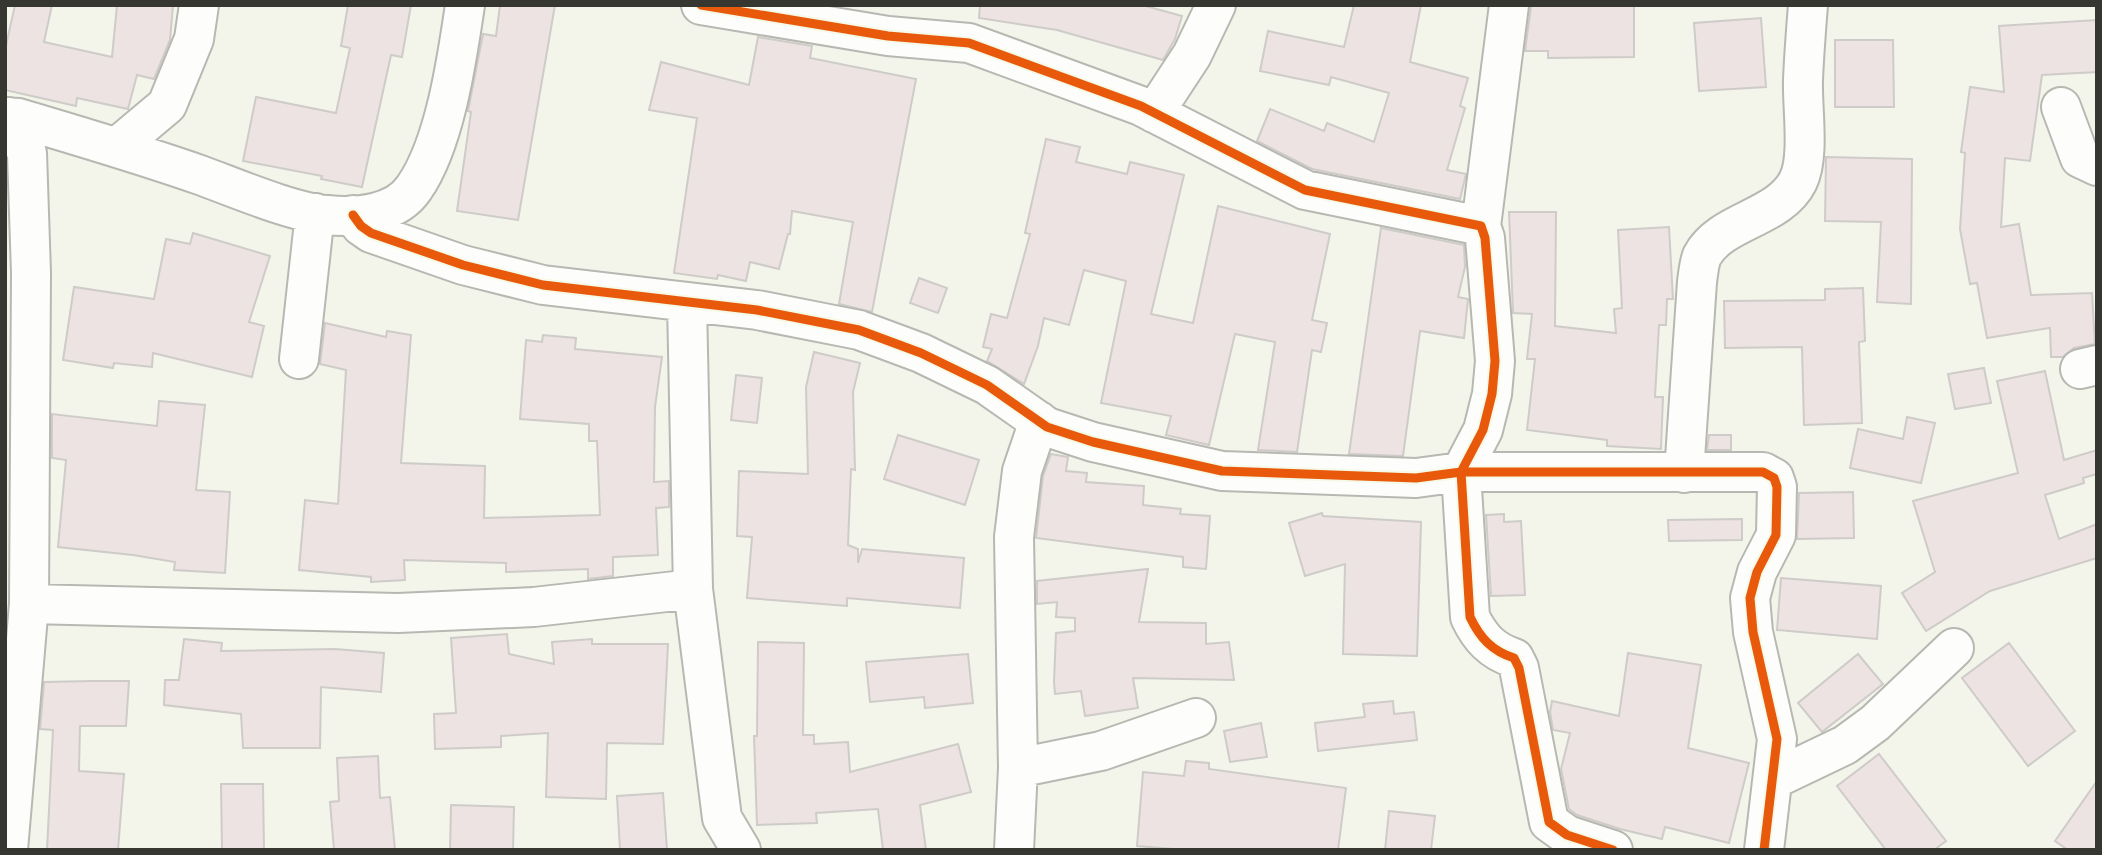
<svg xmlns="http://www.w3.org/2000/svg" width="2102" height="855" font-family="Barlow,sans-serif">
  <rect width="100%" height="100%" fill="#f3f5eb"/>
  <path fill="#ece3e2" stroke="#cecbc8" stroke-width="2" d="M15,5H52L44,42L112,57L117,5H173L170,40L154,79L137,75L128,109L77,98L76,106L5,90V50Z
    M348,5H411L402,57L391,55L362,187L321,179L322,176L243,161L256,97L336,113L350,48L341,46Z
    M500,5H555L518,220L457,211L471,112L468,111L483,34L496,36Z
    M980,5H1142L1182,16L1175,39L1163,60L1057,30L979,18Z
    M1354,5H1421L1410,62L1468,78L1460,106L1465,108L1447,170L1466,174L1460,199L1312,169L1257,141L1270,109L1324,131L1327,123L1374,142L1389,93L1331,77L1329,85L1260,71L1268,31L1344,47Z
    M1634,5V57L1548,58V51H1525L1531,6Z
    M1761,18L1766,87L1699,91L1694,23Z
    M2097,20V72L2042,75L2030,161L2005,158L2001,227L2019,224L2031,295L2092,293L2095,344L2074,348L2063,357H2051L2050,328L1987,338L1977,283L1970,284L1960,229L1965,153L1961,152L1970,87L2004,92L1999,26Z
    M758,37L812,46L810,58L916,79L872,312L839,304L853,222L792,211L790,234H788L779,269L750,262L746,281L718,275L717,279L674,273L697,118L649,110L661,62L749,85Z
    M1835,40H1893L1894,107H1835Z
    M1046,139L1080,147L1076,162L1127,174L1130,162L1184,175L1151,314L1193,323L1218,206L1330,234L1312,320L1327,323L1321,352L1312,350L1297,452L1258,450L1275,342L1235,334L1209,445L1166,435L1171,416L1101,403L1126,281L1084,270L1069,325L1044,318L1038,346L1024,384L987,361L992,349L983,347L991,314L1007,318L1030,234L1025,233Z
    M1826,157L1912,159L1911,304L1877,302L1881,222L1825,221Z
    M1509,212H1556L1555,326L1616,333L1614,309L1622,308L1618,230L1669,227L1673,299H1667L1666,325H1659L1655,397H1663L1661,449L1607,446V440L1527,430L1535,359H1527L1532,314L1513,313Z
    M1381,228L1464,245L1465,267L1458,297L1468,299L1464,338L1420,331L1403,456L1349,454Z
    M193,233L270,256L249,322L264,326L252,377L153,353L152,367L114,363L113,368L63,360L74,287L154,299L166,239L190,244Z
    M919,278L947,288L938,313L910,303Z
    M1863,288L1865,341L1859,342L1862,423L1804,425L1802,347L1725,348L1724,301L1825,300V289Z
    M325,323L386,337L387,331L411,335L401,463L485,466L484,518L600,515L597,441H589V424L520,419L526,340L542,342L543,335L576,338L575,349L662,357L655,407L654,482L669,481V507L656,508L658,555L613,557V576L588,579V569L506,572V563L404,560L405,580L371,582V577L299,570L305,500L338,504L346,370L320,364Z
    M814,352L860,363L853,392L855,470L851,469L848,545L858,549V563L862,549L964,558L960,608L847,598V606L747,598L752,537L737,536L739,471L808,474L806,387Z
    M1984,368L1991,403L1955,409L1948,374Z
    M2045,371L2064,460L2097,450V474L2083,478L2084,483L2045,495L2059,539L2097,524V558L1990,591L1926,631L1902,593L1935,572L1913,501L2018,473L1997,381Z
    M736,375L762,378L757,423L731,420Z
    M159,401L205,405L196,490L230,492L225,573L174,570L175,562L133,555L58,547L66,460L52,458V414L157,426Z
    M1907,417L1935,423L1921,483L1850,468L1858,429L1903,439Z
    M898,435L979,460L965,505L884,479Z
    M1709,435H1731V450H1707Z
    M1051,454L1068,457L1066,471L1087,473L1086,482L1144,486L1143,505L1181,509L1180,514L1210,516L1206,569L1183,567V557L1036,538L1043,476Z
    M1853,492L1854,538L1797,539L1799,493Z
    M1322,513L1323,516L1421,522L1417,656L1343,654L1345,564L1305,576L1289,523Z
    M1504,514V522L1521,521L1525,595L1491,596L1486,515Z
    M1742,519V540L1669,541L1668,520Z
    M1148,569L1139,622L1206,623V644L1229,642L1234,680L1133,678L1138,708L1085,716L1081,691L1055,694L1054,682L1056,633L1075,631V618L1056,617L1057,602L1037,604V581Z
    M1781,578L1881,586L1877,639L1777,630Z
    M507,634L509,654L554,664L552,642L592,639V644H668L663,744L607,743L606,799L546,797L548,733L501,736V747L435,749L434,714L456,713L451,638Z
    M184,639L222,643L221,651L335,649L384,653L381,692L321,687L320,748H243L241,714L164,705L165,680H179Z
    M758,642L804,643L803,735H814V744L848,742L850,772L958,744L971,792L920,805L926,850H883L878,809L816,813L817,823L757,825L754,736H757Z
    M2009,643L2075,731L2028,766L1962,678Z
    M1628,653L1701,665L1688,748L1749,763L1729,843L1665,827L1662,839L1620,829L1577,815L1569,809L1561,769L1570,733L1553,730L1550,712L1552,701L1619,716Z
    M968,654L973,703L925,708L924,697L870,702L866,662Z
    M1858,654L1883,684L1822,732L1798,703Z
    M93,681H129L126,726H80L79,771L124,774L118,850H47L53,730L40,729L44,682Z
    M1393,701L1394,714L1414,712L1417,740L1318,751L1315,723L1365,717L1363,704Z
    M1261,723L1267,757L1230,762L1224,731Z
    M1879,754L1946,841L1934,850H1886L1837,786Z
    M378,756L380,798L390,797L395,850H334L330,802L339,801L337,758Z
    M1186,761L1209,763V769L1346,788L1338,850H1185L1137,846L1143,772L1184,776Z
    M2097,781V850H2068L2055,841Z
    M221,784H263L264,850H222Z
    M663,793L667,850H620L617,796Z
    M451,805L514,807L513,850H450Z
    M1389,811L1435,816L1431,850H1385Z"/>
  <g fill="none" stroke-linecap="round" stroke-linejoin="round">
    <defs>
      <path id="minor" d="M701,5L888,36L969,43L1141,106L1305,190L1481,226L1485,238L1495,361L1492,394L1483,430L1461,472L1470,617C1480,638 1492,651 1514,658L1519,668L1549,822L1567,835L1613,850
        M2061,107L2080,158L2097,166
        M1154,113L1192,55L1216,5
        M5,117L18,118C79,136 140,154 200,175C233,187 294,213 327,215C356,218 396,215 414,188C445,144 457,59 465,5
        M117,147L167,105L194,39L199,5
        M353,215L361,226L371,233L463,265L543,285L757,310L859,330L921,353L987,385L1047,427L1093,442L1222,471L1416,478L1461,472H1763L1774,478L1777,487L1776,535L1757,572L1750,598L1753,632L1777,739L1764,850
        M1481,226L1509,5
        M687,303L693,589L722,818L741,850
        M299,359L315,213
        M2080,369L2097,365
        M1684,473L1697,282C1698,275 1699,263 1702,256C1721,220 1779,219 1798,181C1810,157 1802,108 1803,80C1804,55 1806,30 1808,5
        M29,604L398,613L534,607L693,589
        M1018,768L1101,751L1196,718
        M1774,779L1845,745L1875,723L1954,648
        M8,850L29,604L31,273L27,153L9,117
        M1014,850L1018,768L1014,537L1022,471L1039,421"/>
    </defs>
    <use href="#minor" stroke="#b7b8b1" stroke-width="42"/>
    <use href="#minor" stroke="#fdfefc" stroke-width="38"/>
    <defs>
      <path id="cycleway" d="M701,5L888,36L969,43L1141,106L1305,190L1481,226L1485,238L1495,361L1492,394L1483,430L1461,472L1470,617C1480,638 1492,651 1514,658L1519,668L1549,822L1567,835L1613,850
        M353,215L361,226L371,233L463,265L543,285L757,310L859,330L921,353L987,385L1047,427L1093,442L1222,471L1416,478L1461,472H1763L1774,478L1777,487L1776,535L1757,572L1750,598L1753,632L1777,739L1764,850"/>
    </defs>
    <use href="#cycleway" stroke="#f5f9e7" stroke-width="13"/>
    <use href="#cycleway" stroke="#e8590c" stroke-width="9"/>
  </g>
  <rect width="2102" height="855" fill="none" stroke="#363731" stroke-width="14"/>
</svg>
